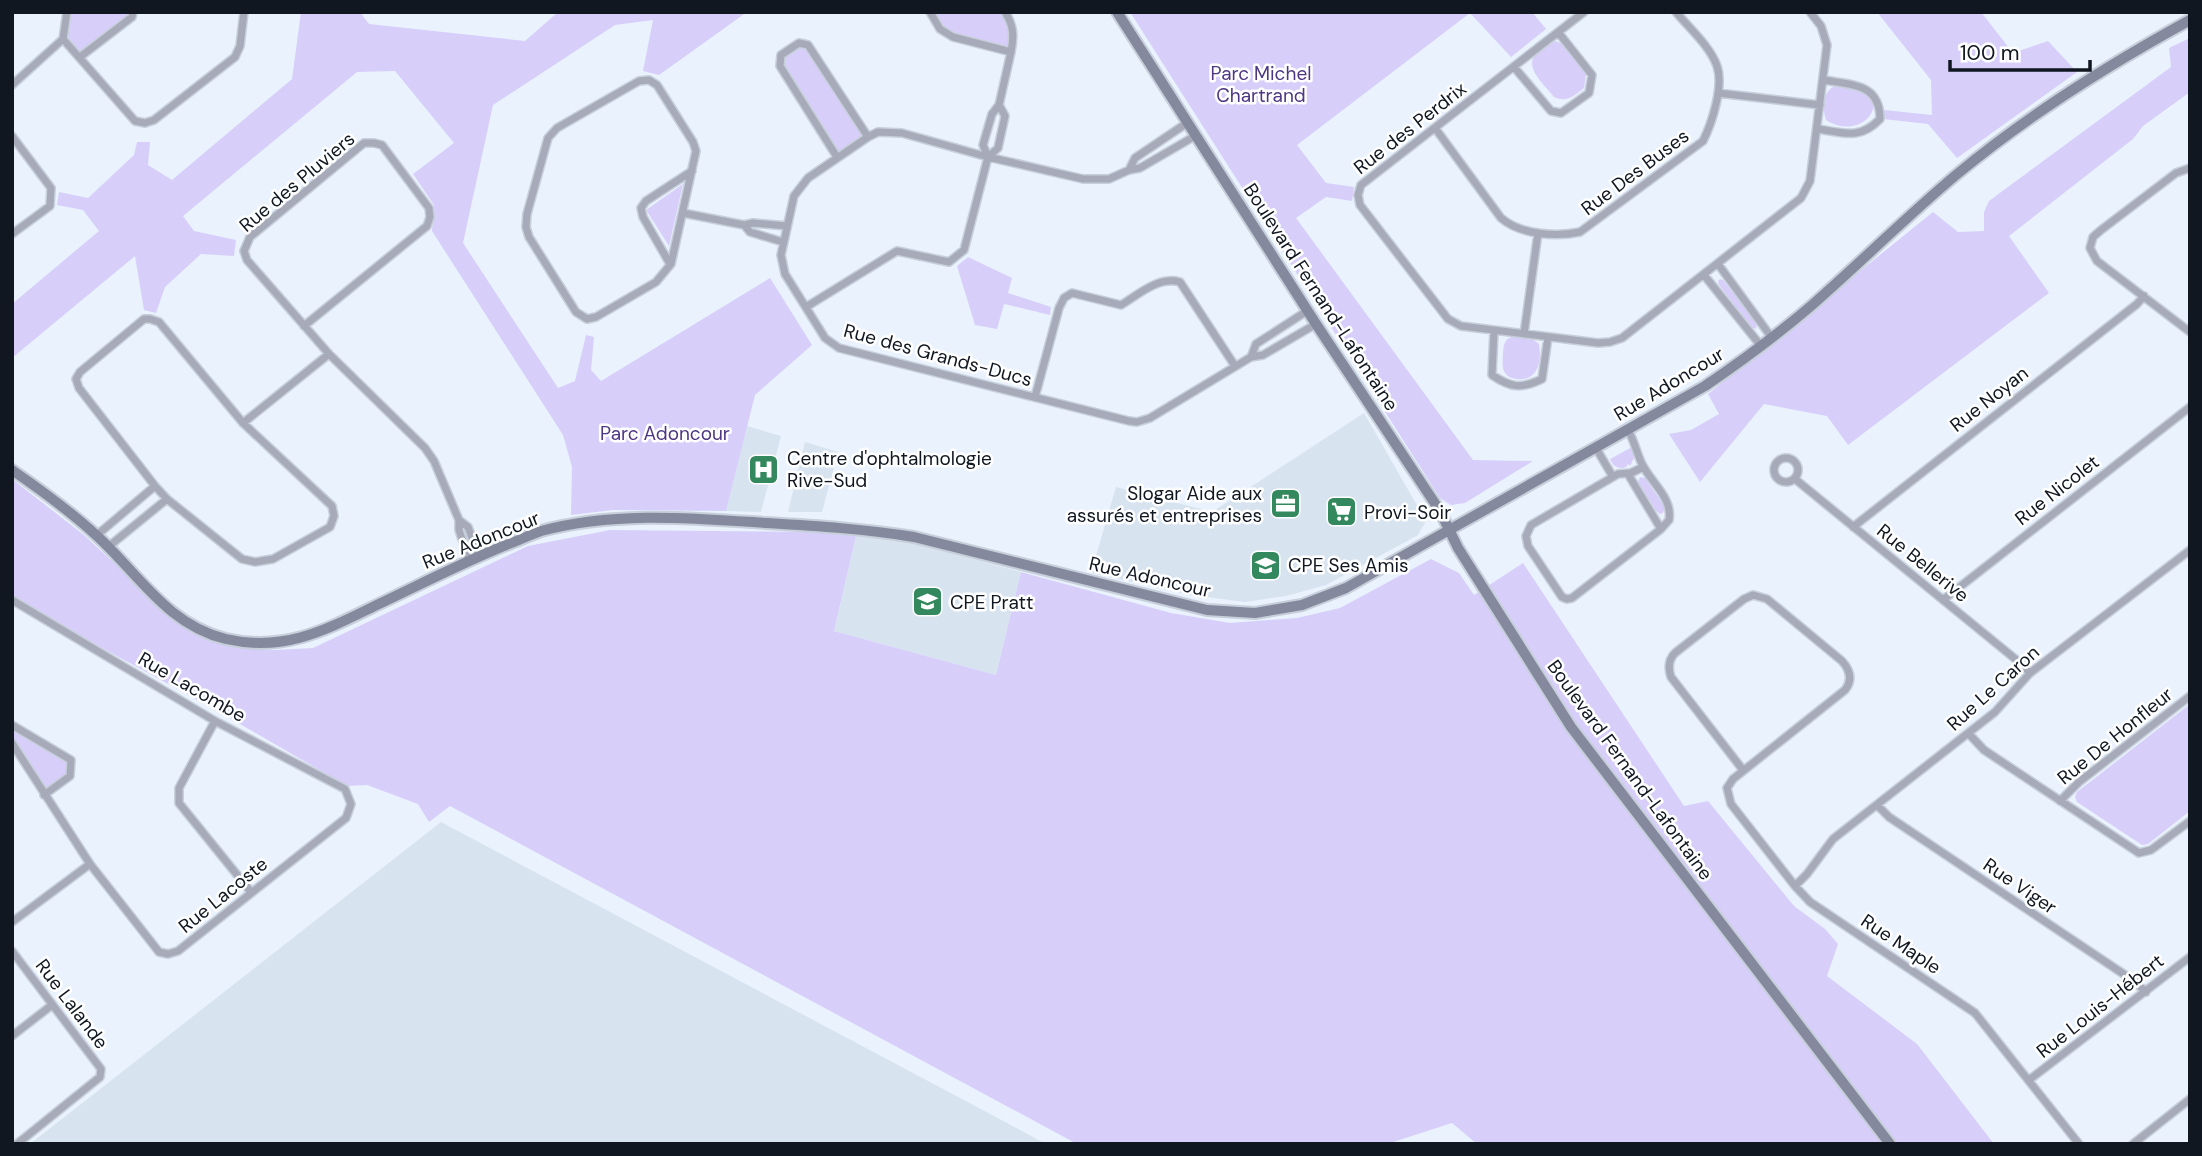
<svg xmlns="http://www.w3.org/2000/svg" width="2202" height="1156" font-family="'DM Sans',sans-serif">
  <rect width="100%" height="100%" fill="#e9f2fd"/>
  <path fill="#d8e3f0" d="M1364,413L1426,521L1418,535L1326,585L1286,596L1245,602L1191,595L1091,573L1116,487L1212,512Z
    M747,426L781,436L761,512L726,511Z
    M805,442L838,452L822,512H788Z
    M856,536L898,539L1021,572L996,675L834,631Z
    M441,822L1007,1123L1046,1144H30Z"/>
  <path fill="#d7cffa" d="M70,12H129L130,16L80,53L65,39Z
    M301,12H360L369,24L525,41L558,12H747L659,75L643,71L653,20L615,25L493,105L463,243L558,388L575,381L586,335L594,337L591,370L601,381L770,278L812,345L755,395L726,511L613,510L571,515L572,467L563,435L432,231L434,205L413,174L454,143L395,71L357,72L183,216L194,231L236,240L234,256L201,254L165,287L156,313L144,310L135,256L12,358V304L99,231L83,210L57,205L59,192L88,198L134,155L137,142H150L148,165L172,180L292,79Z
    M930,12H1005L1011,22V52L953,37L940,28Z
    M1130,12H1532L1546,29L1511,57L1470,13L1297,145L1326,183L1354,187L1352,201L1326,197L1296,218L1473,460L1533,461L1465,503L1451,505L1440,498Z
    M1877,12H1981L2013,53L2048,41L2077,72L1957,158L1928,124L1883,119L1884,110L1932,115L1931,80Z
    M2190,38V92L2143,126L2133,139L2009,236L2049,293L1848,445L1827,416L1764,404L1700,482L1669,434L1691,430L1719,414L1708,394L1933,212L1958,232L1984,231V212L1989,201L2171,67L2169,48Z
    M1555,41L1563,44L1586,74L1584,88C1574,96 1567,103 1554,97C1543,83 1520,65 1540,50C1545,45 1548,42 1555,41Z
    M799,43L808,45L868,137L837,157L780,66L781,55Z
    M1834,86C1843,87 1854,86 1862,90C1891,103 1860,142 1826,120C1822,107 1822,94 1834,86Z
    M683,184L669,246L646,210Z
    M968,257L1012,278L1008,293L1051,307L1050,315L1004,304L997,329L975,325L957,266Z
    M1720,279L1723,280L1757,324L1756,329L1751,327L1719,285L1718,281Z
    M1515,336L1531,338L1539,344C1542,361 1538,382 1516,379C1512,378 1509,378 1506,374C1501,369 1503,359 1503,352C1504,343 1505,338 1515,336Z
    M1632,447L1634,458L1630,466L1628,464L1626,467C1618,470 1613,466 1610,459Z
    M1640,477L1645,478L1665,507L1663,513L1660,514L1656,511L1638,482Z
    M12,479L84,535L175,620L193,634L243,648L275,650L313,648L528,546L610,530L819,532L856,536L834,631L996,675L1021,572L1171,613L1230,623L1297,618L1340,608L1431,559L1459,573L1474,595L1523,563L1684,806L1708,801L1794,906L1825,929L1838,944L1827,976L1917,1044L1994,1144H1477L1452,1123L1387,1144H1077L450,806L429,822L418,804L367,785L347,786L216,710L12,599Z
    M2190,704V811L2148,844L2142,845L2077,802L2075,797L2077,792Z
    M12,725L71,760L70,776L44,795L12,743Z"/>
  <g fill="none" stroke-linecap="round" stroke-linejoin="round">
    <defs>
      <path id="street" d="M930,12L940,29L953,37L1011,52C1014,36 1014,26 1005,12
        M1584,12L1361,185L1358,195L1360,205L1448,319L1461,326L1598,343L1610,342L1622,338L1801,198L1810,181L1827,45L1821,26L1810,12
        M63,39L135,121L145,123L154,120L235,57L240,46L244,12
        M80,57L132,17L133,12
        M1514,67L1551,111L1561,113L1589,93L1592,75L1558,32
        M649,80L657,85L693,142L696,151L671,264L656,282L596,317L587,319L576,312L529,237L526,227L527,214L548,138L557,128L639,81Z
        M12,85L63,39L67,12
        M1718,93L1820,105
        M1435,128L1501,218C1521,235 1556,237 1580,232L1703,141C1712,123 1724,86 1717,66C1710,46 1689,28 1676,12
        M1818,129C1844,133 1860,140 1880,119C1880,83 1851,85 1824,80
        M12,136L51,188L50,206L12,234
        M1195,136L1140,168L1129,170L1109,179H1083L988,157L902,133L878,132L868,137L808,178L794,196L781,255L785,274L825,338L839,348L1129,421L1137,422L1150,418L1251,357L1263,355L1316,324
        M837,157L780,66L781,55L799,43L808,45L868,137
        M988,157L983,145L992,114L999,105L1011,52
        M2190,168L2176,173L2101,230L2093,237L2090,248L2097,261L2190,332
        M1129,170L1135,158L1187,123
        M683,213L744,225
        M783,242L750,232L744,225L753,223L787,226
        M670,264L643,217L641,208L646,201L692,171
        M1718,264L1772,338
        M1704,275L1761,346
        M806,307L897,251L949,262L964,250L988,157L998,148L1005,116L999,105
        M144,319H150L159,322L243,423L332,506L334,516L330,527L273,559L255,562L242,559L167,499L155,486L79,388L76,379L80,372Z
        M304,326L427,226L430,217L429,208L382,145L374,143H364L250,237L244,251L247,260L329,354L425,448L434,461L459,520V530L469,560
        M1494,331L1492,375C1511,388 1521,389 1542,379L1548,337
        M1524,334L1538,233
        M1251,357L1256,344L1307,311
        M1035,397L1059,308L1064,298L1072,293L1121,305C1139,294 1159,276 1180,282L1235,366
        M243,423L329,354
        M1628,430C1635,442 1637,455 1643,466C1652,483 1673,499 1669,520L1661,529L1572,598L1567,599L1562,597L1528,546L1526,536L1531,525L1618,474L1631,473L1643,467
        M1596,448L1613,477
        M1774 470a12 12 0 1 1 24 0a12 12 0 1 1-24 0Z
        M1628,474L1661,529
        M1795,479L2019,662L2030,673
        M459,520L468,527L479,556
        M1853,527L2137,304L2144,296
        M97,535L155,486
        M108,547L167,499
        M12,600L215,721L345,789L351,804L346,818L178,951L168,954L159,952L90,864L12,743
        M1943,600L2190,407
        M215,721L179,788V803L251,892
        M12,725L71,760L70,776L44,795
        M1969,734L1984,750L2139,853L2151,850L2190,821
        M1743,770L1671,677C1668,668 1668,660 1675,653L1744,599L1753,595L1767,599L1842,661C1850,670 1853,680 1845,690L1733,779L1727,788L1731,804L1795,886L1810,902L1975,1013L2079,1144
        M2060,801L2079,782L2190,696
        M1877,805L1889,817L2134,981L2146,992
        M1795,886L1807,874L1833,839L1995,712L2030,673L2190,550
        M12,922L90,864
        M12,951L101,1069L100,1077L17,1144
        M12,1036L52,1005
        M2029,1080L2190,957
        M2133,1144L2190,1099"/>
      <path id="secondary" d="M1117,12L1316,324L1440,511L1458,548L1571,727L1890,1144
        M12,470C41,490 70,511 96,535C138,573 167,625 226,639C287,653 329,628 381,603C423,583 464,562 506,545C518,541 529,535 541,531C614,511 692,518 767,523C817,526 865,529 914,537L1207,610L1255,613L1302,605L1346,588L1705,386C1742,361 1777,335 1811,306C1860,263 1906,217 1956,175C2028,115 2108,65 2190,20"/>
    </defs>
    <use href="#street" stroke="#c6cfda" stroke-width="10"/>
    <use href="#secondary" stroke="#c6cfda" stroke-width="14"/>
    <use href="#street" stroke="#a7abb9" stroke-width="7"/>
    <use href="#secondary" stroke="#84899e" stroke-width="10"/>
  </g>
  <defs>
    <symbol id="hospital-square" viewBox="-11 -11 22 22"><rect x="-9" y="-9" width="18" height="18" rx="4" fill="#33895d" stroke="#fff"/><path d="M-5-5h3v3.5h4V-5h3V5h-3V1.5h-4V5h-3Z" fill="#fff"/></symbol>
    <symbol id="office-square" viewBox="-11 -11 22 22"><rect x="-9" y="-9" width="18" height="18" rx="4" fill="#33895d" stroke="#fff"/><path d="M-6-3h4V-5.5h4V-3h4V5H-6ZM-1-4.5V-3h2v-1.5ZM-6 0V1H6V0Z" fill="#fff"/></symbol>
    <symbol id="supermarket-square" viewBox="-11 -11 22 22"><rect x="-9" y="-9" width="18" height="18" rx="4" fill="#33895d" stroke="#fff"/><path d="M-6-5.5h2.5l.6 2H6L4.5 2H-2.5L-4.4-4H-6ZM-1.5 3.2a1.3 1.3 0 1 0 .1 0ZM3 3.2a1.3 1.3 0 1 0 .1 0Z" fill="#fff"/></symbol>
    <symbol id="school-square" viewBox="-11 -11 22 22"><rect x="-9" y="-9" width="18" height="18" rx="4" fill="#33895d" stroke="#fff"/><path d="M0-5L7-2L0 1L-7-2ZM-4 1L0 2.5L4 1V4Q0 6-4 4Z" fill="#fff"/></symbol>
  </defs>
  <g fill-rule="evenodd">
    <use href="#hospital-square" x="746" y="452" width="35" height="35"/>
    <use href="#office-square" x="1268" y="486" width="35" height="35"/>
    <use href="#supermarket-square" x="1324" y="494" width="35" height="35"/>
    <use href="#school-square" x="1248" y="548" width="35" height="35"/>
    <use href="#school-square" x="910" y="584" width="35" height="35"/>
  </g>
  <g text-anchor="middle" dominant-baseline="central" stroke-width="5" stroke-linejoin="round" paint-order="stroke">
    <g font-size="19" fill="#4d3683" stroke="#fff">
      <text x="1261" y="73">Parc Michel<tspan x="1261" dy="22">Chartrand</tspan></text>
      <text x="665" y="433">Parc Adoncour</text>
    </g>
    <g font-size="19" fill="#101721" stroke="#fff">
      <text transform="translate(1410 128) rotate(-38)">Rue des Perdrix</text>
      <text transform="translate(1635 172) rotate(-37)">Rue Des Buses</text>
      <text transform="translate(297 182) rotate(-40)">Rue des Pluviers</text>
      <text transform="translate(1321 297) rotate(57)">Boulevard Fernand-Lafontaine</text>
      <text transform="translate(938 355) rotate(15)">Rue des Grands-Ducs</text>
      <text transform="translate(1669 384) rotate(-31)">Rue Adoncour</text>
      <text transform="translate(1989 399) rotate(-38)">Rue Noyan</text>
      <text transform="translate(2057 490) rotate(-38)">Rue Nicolet</text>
      <text transform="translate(481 540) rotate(-22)">Rue Adoncour</text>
      <text transform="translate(1923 563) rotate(39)">Rue Bellerive</text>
      <text transform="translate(1150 577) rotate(13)">Rue Adoncour</text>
      <text transform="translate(192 687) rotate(30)">Rue Lacombe</text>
      <text transform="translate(1993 688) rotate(-42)">Rue Le Caron</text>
      <text transform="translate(2115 736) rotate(-39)">Rue De Honfleur</text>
      <text transform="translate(1630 770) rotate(54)">Boulevard Fernand-Lafontaine</text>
      <text transform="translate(2020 886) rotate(34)">Rue Viger</text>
      <text transform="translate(223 895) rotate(-39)">Rue Lacoste</text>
      <text transform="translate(1901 944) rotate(34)">Rue Maple</text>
      <text transform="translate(72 1004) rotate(53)">Rue Lalande</text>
      <text transform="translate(2100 1006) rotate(-38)">Rue Louis-Hébert</text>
    </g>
    <g font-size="19" fill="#101721" stroke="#fff" text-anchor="start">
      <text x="787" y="458">Centre d'ophtalmologie<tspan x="787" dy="22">Rive-Sud</tspan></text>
      <text x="1262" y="493" text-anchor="end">Slogar Aide aux<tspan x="1262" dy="22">assurés et entreprises</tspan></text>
      <text x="1364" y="512">Provi-Soir</text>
      <text x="1288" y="565">CPE Ses Amis</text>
      <text x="950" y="602">CPE Pratt</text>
    </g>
  </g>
  <rect width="2202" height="1156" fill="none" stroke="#101721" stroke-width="28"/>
  <path d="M1950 60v10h140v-10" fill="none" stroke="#101721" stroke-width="3.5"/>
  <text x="1960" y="60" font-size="21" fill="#101721" stroke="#ffffff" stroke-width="5" paint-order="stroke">100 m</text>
</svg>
